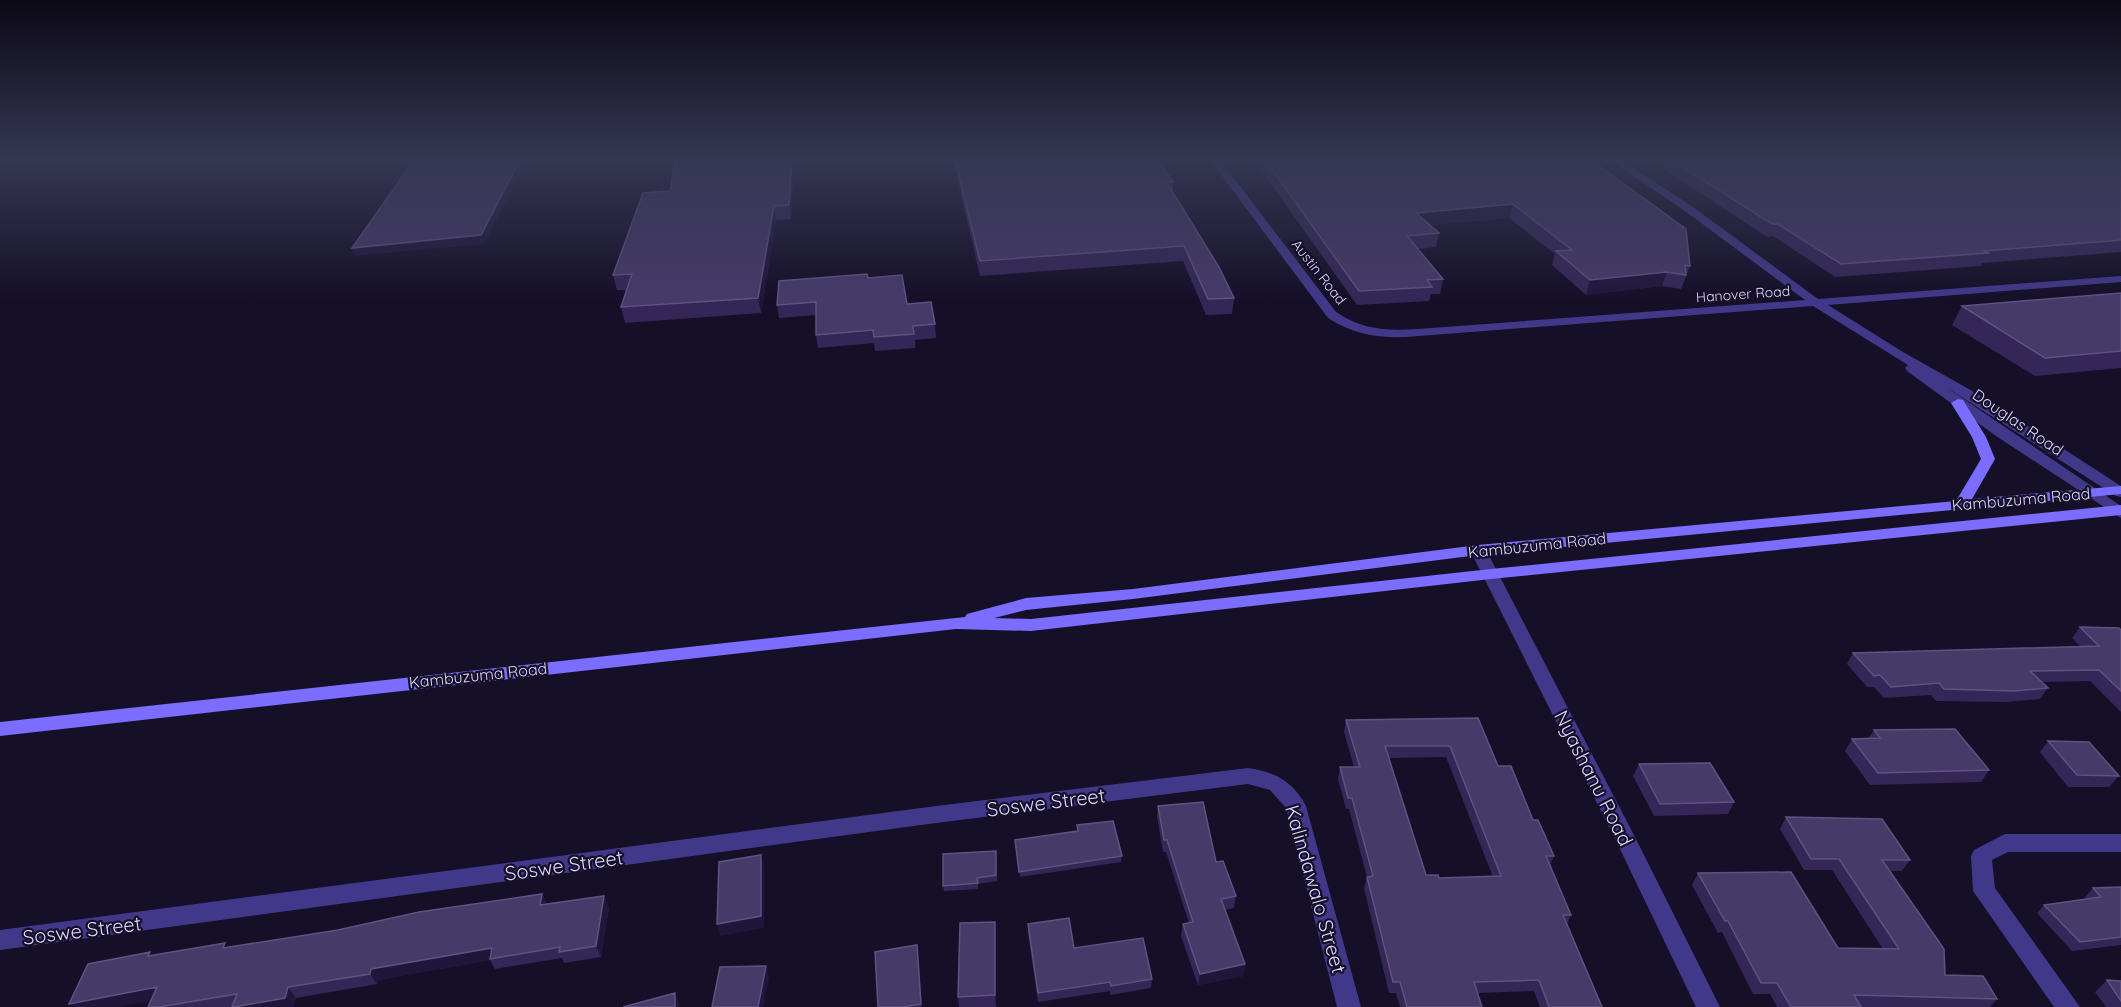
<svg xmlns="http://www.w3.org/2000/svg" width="2121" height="1007" font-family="Quicksand,sans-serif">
  <rect width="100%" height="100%" fill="#150f28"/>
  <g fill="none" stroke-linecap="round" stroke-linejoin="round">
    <path fill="#413889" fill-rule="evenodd" d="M1210,160H1220L1336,312C1362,330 1388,331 1418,329L1805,300L1685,211L1610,160H1621L1693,207L1818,299L2121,276V282L1828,305L1903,352L1983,397L2121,486V497L2116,496L1946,387L2121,506V518L1996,436L1907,371L1905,368L1908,365L1813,306L1406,337C1377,338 1352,334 1328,318Z
      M1478,545L1486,550L1636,839L1720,1007H1696L1619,847L1470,550Z
      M1248,768C1275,772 1293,781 1306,806L1361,1007H1337L1286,808L1270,790L1248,784L936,823L0,950V930L936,806Z
      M2005,834H2121V852H2008L1992,860L1995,888L2080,1007H2054L1973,891L1971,856L1974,850Z"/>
    <path fill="#7b6dff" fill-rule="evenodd" d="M1958,399L1963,400L1986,437L1995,459L1972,499L2121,486V494L1478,555L1133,599L1026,610L994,618L1031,619L1491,569L2121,505V515L1491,579L1031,631L956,629L0,736V722L965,617L967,614L1026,598L1133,589L1478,545L1956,501L1981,459L1972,437L1951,403Z"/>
  </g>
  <path fill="#342757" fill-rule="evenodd" d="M675,160H836L794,163L791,219L776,220L761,313L625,323L621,307L626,290H617L613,275L670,191Z
    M933,160H1158L1173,182V192L1234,298L1232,314L1206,315L1183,261L980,276L954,164L934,165Z
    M1254,160H1591L1690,266L1681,289L1662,286L1586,295L1552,265L1555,254L1509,218L1430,225L1439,233L1436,247L1418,249L1443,279L1440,294H1431L1429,301L1357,305Z
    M1650,160H2121V252L1982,263L1981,266L1835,277L1773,236L1767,237Z
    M868,278L935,324L936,338L915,340V348L875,351L874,343L818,348L816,335V315L779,318L777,305Z
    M2121,293V368L2035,376L1952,325L1962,306Z
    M2080,627L2121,630V712L2090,681L2042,682L2048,688L2040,699L2006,702L1936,701L1931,695L1884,698L1874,687H1867L1847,664L1853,653L2081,647L2072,638Z
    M1478,718L1498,766L1533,820L1554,856L1550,865L1571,915L1567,924L1602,1007H1540L1534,991L1477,993L1482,1007H1400L1396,993H1389L1364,888L1367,877L1349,809H1346L1338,779L1340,767H1354L1344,732L1346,720ZM1446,757L1493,877L1439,878L1426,875L1388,758Z
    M1874,730L1989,770L1981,782L1870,785L1845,751L1852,739H1868Z
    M2048,741L2119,776L2109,787H2068L2040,752Z
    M1639,764L1734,802L1728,814L1654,816L1633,776Z
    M1158,806L1216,862L1236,896L1234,908L1225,910L1245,964L1243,976L1198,985L1181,936L1183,924L1189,923L1166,852H1163L1157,817Z
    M1786,817L1910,860L1902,871H1890L1945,975L1997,999L1990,1007H1777L1770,994H1753L1722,932L1718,933L1692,885L1698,873L1838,948L1883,949L1832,870H1804L1780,829Z
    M1077,825L1122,856L1121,862L1020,877L1015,840L1077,831Z
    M996,851L997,881L978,884V889L944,891L943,886Z
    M2121,887V945L2072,951L2037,913L2044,905L2087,899L2085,897L2093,888Z
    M542,894L547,904L609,907L601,957L564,963L562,958L495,969L490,960L378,980L377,984L296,998L293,1007H148L150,1001L229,947L338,930Z
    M1028,924L1074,948L1152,979L1151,988L1110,995V991L1038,1002L1028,933Z
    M996,933V1007H959L958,997Z
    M917,945L922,1007H878Z
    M2107,980L2121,981V1007H2106L2095,992Z"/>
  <path fill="#20163c" d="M520,160H527L484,244L355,256L352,248Z
    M792,160H794V163L791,219L789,205Z
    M1513,204L1509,218L1413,226L1416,213Z
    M774,206L776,220L761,313L758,298Z
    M1667,272L1662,286L1586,295L1590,280Z
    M761,855L764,867V928L720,936L717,924Z
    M542,894L547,905H540Z
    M604,896L609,907L601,957L596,946Z
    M995,922L996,933V1007L995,995Z
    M917,945L918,957L922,1007H921Z
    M492,948L490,959V960L378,980L377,984L370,974L371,969Z
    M1245,964L1243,976L1198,985L1200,974Z
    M766,966L769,978L763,1007H758Z
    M157,987L166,998L118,1007H72L69,1004Z
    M288,987L296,998L293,1007H234Z
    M675,993L679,1003V1007H675Z"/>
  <path fill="#463a69" stroke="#5e5280" stroke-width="1.5" fill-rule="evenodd" d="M414,160H520L481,235L352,248Z
    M675,160H792L789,205L774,206L758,298L621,307L632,274L613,275L643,193L670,191Z
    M955,160H1158L1173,182L1167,183L1219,267L1234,298L1208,299L1184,246L980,261Z
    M1265,160H1591L1686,229L1690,266L1685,265L1686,275L1667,272L1590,280L1556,251L1572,250L1513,204L1416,213L1439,233L1407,236L1443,279L1427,280L1432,287L1359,291Z
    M1671,160H2121V240L1984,251L1988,253L1841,264L1778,224H1772Z
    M867,274L868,278L902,275L907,304L931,302L935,324L913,326L914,334L874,337L873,330L816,335V302L777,305L779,281Z
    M2121,293V351L2045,358L1962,306Z
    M2080,627L2119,628L2121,630V691L2099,670L2030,671L2048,688L2014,691L1944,689L1939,683L1891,687L1880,675L1874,676L1853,653L2099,646Z
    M1478,718L1498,766H1511L1533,820H1538L1554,856H1546L1571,915H1563L1602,1007H1549L1539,980L1474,982L1482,1007H1407L1400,982H1393L1367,877L1373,876L1352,798H1348L1340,767H1360L1346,720ZM1385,746H1450L1501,876L1439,878L1438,875H1426Z
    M1955,729L1989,770L1878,773L1852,739L1880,738L1874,730Z
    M2048,741L2089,742L2119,776L2077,775Z
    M1710,763L1734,802L1660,804L1639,764Z
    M1203,802L1216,862L1223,861L1236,896L1221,899L1245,964L1200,974L1183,924L1193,922L1167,840H1164L1158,806Z
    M1786,817L1882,819L1910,860H1882L1944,949L1945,975L1983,976L1997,999L1854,995L1861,1007H1791L1777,983H1761L1728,921H1725L1698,873L1791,872L1838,948L1899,949L1839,859H1811Z
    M1113,821L1122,856L1019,872L1015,840L1078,831L1077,825Z
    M996,851V875L977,878L978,883L943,886V854Z
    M761,855V916L717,924L719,862Z
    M2121,887V937L2080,942L2044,905L2101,897L2093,888Z
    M542,894L540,905L604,896L596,946L559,952L560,947L490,959L492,948L371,969L370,974L288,987L285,998L234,1007H232L237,994L159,1007H148L157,987L69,1004L88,964L150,952L148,956L225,943L223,948L338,930L419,912Z
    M1069,918L1074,948L1143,938L1152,979L1111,986L1110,982L1038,993L1028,924Z
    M995,922V995L958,997L960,923Z
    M917,945L921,1004L903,1007H878L875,952Z
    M766,966L758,1007H712L720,967Z
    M2107,980L2121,981V1001Z
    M675,993V1007H623Z"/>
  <linearGradient id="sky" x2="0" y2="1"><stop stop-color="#0c0816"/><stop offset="0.53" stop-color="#353753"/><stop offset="1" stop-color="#353753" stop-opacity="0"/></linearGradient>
  <rect width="2121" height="301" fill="url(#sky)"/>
  <g text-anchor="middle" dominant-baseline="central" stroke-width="4.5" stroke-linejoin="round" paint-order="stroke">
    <g font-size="14" fill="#ddd6ff" stroke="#150f28">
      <text transform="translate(1319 272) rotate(52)">Austin Road</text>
      <text transform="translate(1743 294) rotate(-4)">Hanover Road</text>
    </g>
    <g font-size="16" fill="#ddd6ff" stroke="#150f28">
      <text transform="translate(2018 422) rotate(34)">Douglas Road</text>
      <text transform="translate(2021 499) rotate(-5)">Kambuzuma Road</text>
      <text transform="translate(1537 545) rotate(-6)">Kambuzuma Road</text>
      <text transform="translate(478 675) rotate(-6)">Kambuzuma Road</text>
    </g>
    <g font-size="20" fill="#ddd6ff" stroke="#150f28">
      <text transform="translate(1594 778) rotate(63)">Nyashanu Road</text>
      <text transform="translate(1046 802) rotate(-7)">Soswe Street</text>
      <text transform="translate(564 865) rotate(-8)">Soswe Street</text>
      <text transform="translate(1316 889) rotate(74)">Kalindawalo Street</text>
      <text transform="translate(82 930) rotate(-7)">Soswe Street</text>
    </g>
  </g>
</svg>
